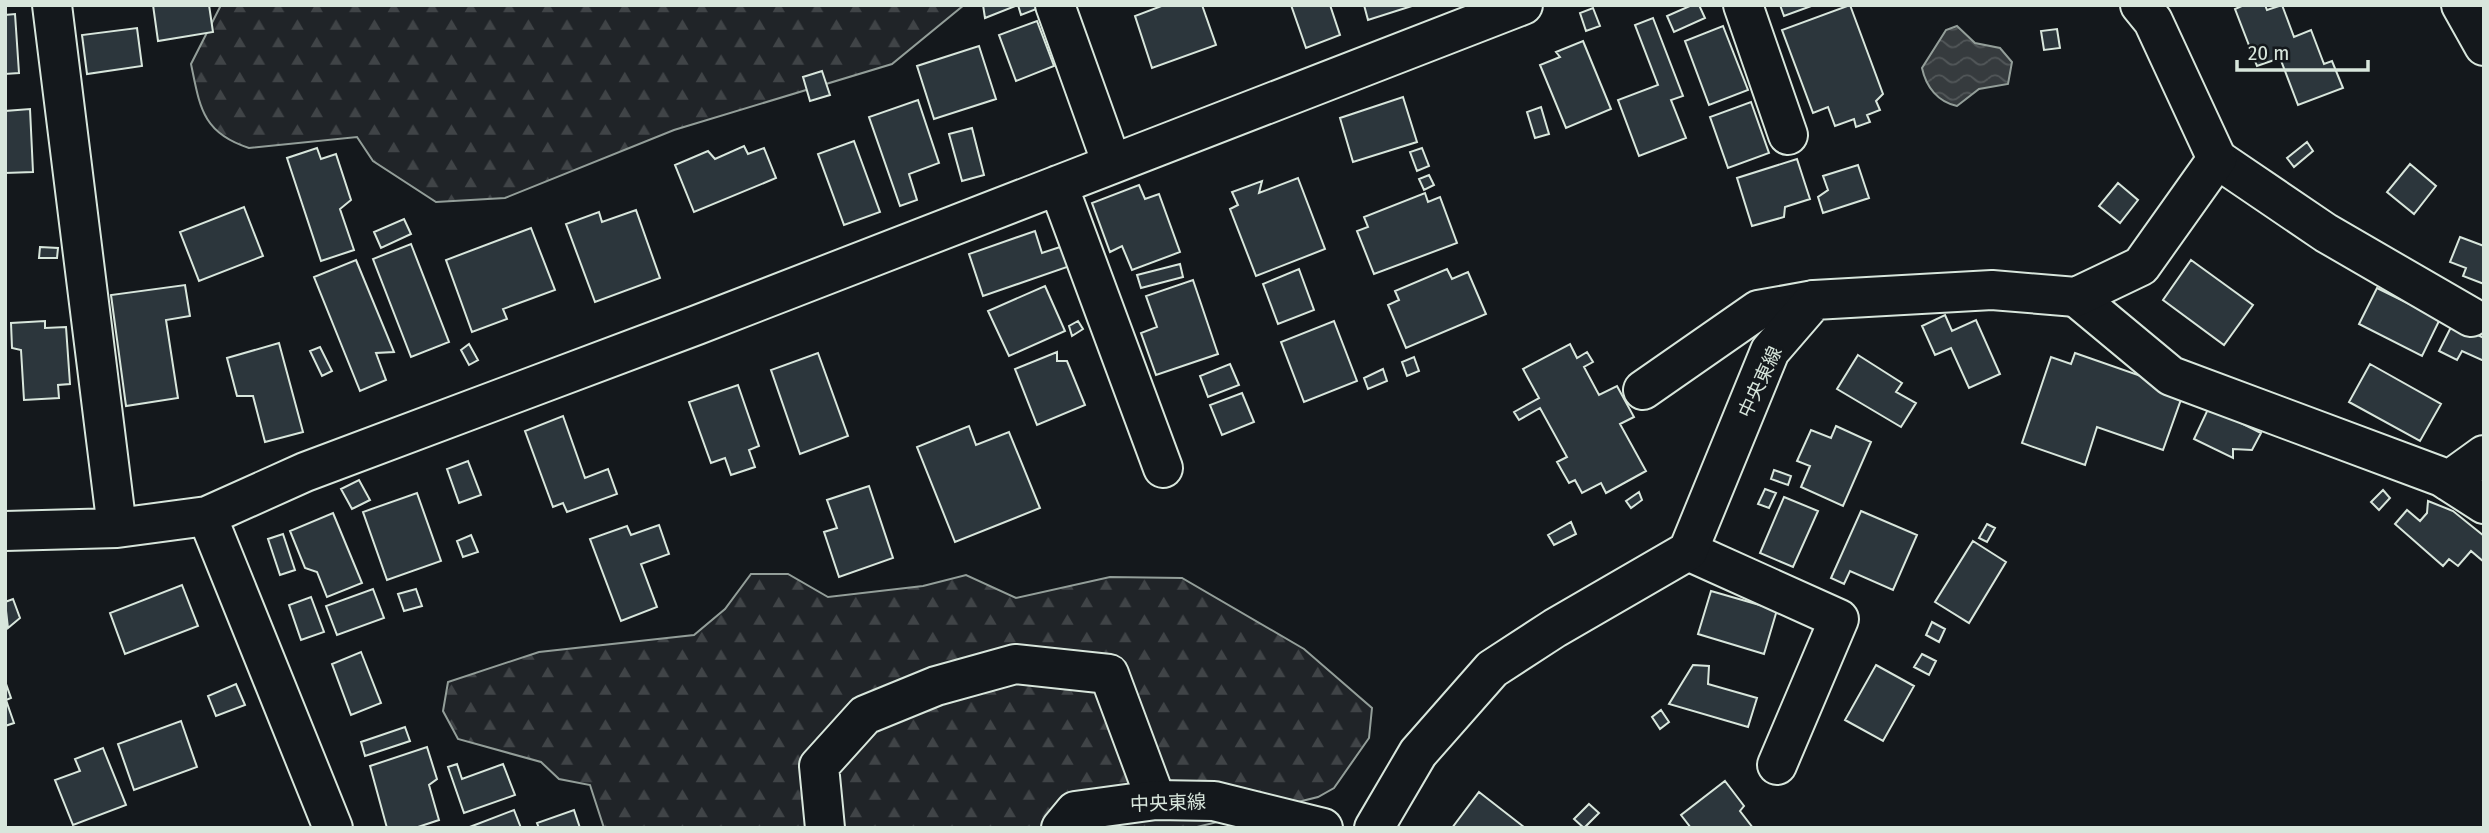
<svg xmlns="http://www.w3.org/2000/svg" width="2489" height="833" font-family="'Fira Sans Condensed','Noto Sans JP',sans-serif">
  <defs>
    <pattern id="forest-firs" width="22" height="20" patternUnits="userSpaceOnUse" patternTransform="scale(1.75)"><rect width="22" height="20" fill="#202428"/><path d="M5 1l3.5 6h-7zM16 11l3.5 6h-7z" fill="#404447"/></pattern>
    <pattern id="water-waves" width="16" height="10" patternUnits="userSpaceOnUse" patternTransform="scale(1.75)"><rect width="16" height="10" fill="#363b3e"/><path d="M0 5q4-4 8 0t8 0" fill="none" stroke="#525759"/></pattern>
  </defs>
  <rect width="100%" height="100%" fill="#14181c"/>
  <path fill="url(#forest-firs)" stroke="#939e99" stroke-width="2" d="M221,5H964L892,64L674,130L505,198L436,202L373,161L357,137L249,148C202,133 200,107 191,64Z
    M751,574H788L828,597L923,586L966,575L1016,598L1110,577L1182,578L1304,649L1372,708L1369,738L1334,788L1318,797L1193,828H604L590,785L559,779L541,762L458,739L443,711L448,682L539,652L694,635L725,609Z"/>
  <path fill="url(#water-waves)" stroke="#939e99" stroke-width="2" d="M1957,26L1975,43L2000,48L2012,62L2008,84L1979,89L1957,106C1938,102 1926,87 1922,68L1946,30Z"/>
  <path fill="#2c363c" stroke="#d8e6dc" stroke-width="2" d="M153,5H209L213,32L158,41Z
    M983,5H1018L985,18Z
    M1018,5H1038L1039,8L1021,15Z
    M1164,5H1202L1216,45L1152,68L1135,16Z
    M1291,5H1330L1340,35L1306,48Z
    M1364,5H1415L1368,20Z
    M1692,5H1699L1705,18L1674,32L1667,16Z
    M1780,5H1814L1784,16Z
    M1850,5L1883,94L1876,101L1880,110L1867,115L1870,122L1856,127L1854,119L1835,126L1828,107L1813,113L1782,30Z
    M2244,5H2265L2267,10L2282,5L2294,37L2311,30L2324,64L2332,61L2343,88L2298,105L2280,58L2257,66L2235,9Z
    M1593,8L1600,26L1586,31L1580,13Z
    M15,14L19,73L5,74V15Z
    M1653,18L1683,96L1671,100L1686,138L1639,156L1618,100L1658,85L1635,25Z
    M1037,21L1054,66L1016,81L999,35Z
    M1723,26L1748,90L1709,105L1685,41Z
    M137,28L142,66L87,74L82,35Z
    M2057,29L2060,48L2044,50L2041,31Z
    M1583,41L1611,109L1566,128L1540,65L1560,57L1556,52Z
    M979,46L996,99L934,119L917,66Z
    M822,71L830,95L810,101L803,77Z
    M1403,97L1417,142L1353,162L1340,118Z
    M918,100L939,163L909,174L917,200L900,206L869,117Z
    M1751,102L1769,153L1728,168L1710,117Z
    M1541,107L1549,134L1535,138L1527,112Z
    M30,109L33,172L5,173V111Z
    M972,128L984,175L962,181L949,134Z
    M854,141L880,212L844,225L818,154Z
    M2307,142L2313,151L2294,167L2287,158Z
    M744,146L748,154L764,148L776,178L694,212L675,165L708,151L715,159Z
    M317,148L321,159L336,154L351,200L340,209L354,250L321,261L287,158Z
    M1422,148L1429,166L1417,171L1410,152Z
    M1797,159L1810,199L1785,207L1784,217L1752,226L1737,178Z
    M2410,164L2436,186L2414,214L2387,192Z
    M1858,165L1869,198L1823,213L1818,197L1828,190L1823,176Z
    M1429,175L1434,185L1424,190L1419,179Z
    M1298,178L1325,249L1256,276L1230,209L1238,205L1232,192L1262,181L1259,193Z
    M2118,183L2138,200L2120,223L2099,206Z
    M1139,185L1145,199L1159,194L1180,252L1132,270L1122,246L1110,252L1092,203Z
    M1425,193L1428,202L1440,197L1457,243L1374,274L1357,231L1368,227L1364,217Z
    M244,207L263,256L199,281L180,232Z
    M636,210L660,278L595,302L566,224L599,212L602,222Z
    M404,219L411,234L381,248L374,232Z
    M531,228L555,290L503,309L507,319L472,332L446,260Z
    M1035,231L1042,253L1063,246L1070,266L983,296L969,254Z
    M2460,237L2484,246V284L2463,276L2466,268L2450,262Z
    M411,244L449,342L411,357L373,259Z
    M40,247L58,248L57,258H39Z
    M356,260L394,352L376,353L386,380L360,391L314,277Z
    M2191,260L2253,305L2224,345L2163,300Z
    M1180,264L1183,277L1141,288L1137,275Z
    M1299,269L1314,310L1278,324L1263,284Z
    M1447,269L1452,279L1468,272L1486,314L1406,348L1388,305L1399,300L1395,291Z
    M1193,280L1218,354L1156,375L1141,333L1157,327L1146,296Z
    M185,285L190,316L166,320L178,398L126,406L111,295Z
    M1045,286L1065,331L1009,356L988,311Z
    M2377,288L2440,319L2422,356L2359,324Z
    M1945,315L1952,331L1976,320L2000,374L1969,388L1951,348L1935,355L1922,326Z
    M45,321V328L66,327L70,384L58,385L59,398L24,400L21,350L12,348L11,323Z
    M1078,321L1083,329L1072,336L1069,326Z
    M1334,321L1357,381L1304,402L1281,342Z
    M2453,323L2484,338V361L2462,351L2457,360L2439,351Z
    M279,343L303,432L265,442L253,396H237L227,358Z
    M469,344L478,360L469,365L461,350Z
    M1570,344L1577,358L1587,352L1593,362L1584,367L1599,395L1617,386L1634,417L1620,424L1646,471L1606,493L1601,483L1582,493L1575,480L1569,483L1557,462L1567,457L1540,408L1519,420L1514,412L1539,398L1523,369Z
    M320,347L332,371L322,376L310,351Z
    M1057,352V361H1067L1085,405L1037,425L1015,369Z
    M818,353L848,436L800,454L771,370Z
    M2075,353L2184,391L2163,450L2097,427L2085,465L2022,443L2051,357L2071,364Z
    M1858,355L1902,383L1896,392L1916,403L1901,427L1837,389Z
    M1414,357L1419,371L1407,376L1402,362Z
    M1230,364L1239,385L1208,397L1200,376Z
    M2370,364L2441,404L2420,441L2349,402Z
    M1383,369L1387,381L1368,389L1364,378Z
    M738,385L759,446L749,450L755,467L731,475L725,458L711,463L689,402Z
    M1242,393L1254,422L1222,435L1210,405Z
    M2209,407L2261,433L2252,450L2233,449V458L2194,439Z
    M563,416L585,478L608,469L617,494L567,512L563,503L553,507L525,431Z
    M969,426L976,445L1009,432L1040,508L955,542L917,447Z
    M1836,426L1871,442L1843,506L1801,487L1810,466L1797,461L1811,430L1831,438Z
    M468,461L481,495L459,503L447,469Z
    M1774,470L1791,476L1788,485L1771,479Z
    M359,480L370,500L352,509L341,489Z
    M869,486L893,558L839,577L824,532L837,528L827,500Z
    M1765,489L1776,493L1769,508L1758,504Z
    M2383,490L2390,498L2379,510L2371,502Z
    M1639,492L1642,500L1631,508L1626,501Z
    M417,493L441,561L387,580L363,512Z
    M1784,497L1818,511L1793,567L1760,553Z
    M2428,501L2453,511L2484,536V562L2471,551L2458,566L2449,559L2443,566L2395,524L2407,510L2420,521L2427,513Z
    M1861,511L1917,535L1893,590L1850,571L1844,584L1831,578Z
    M333,513L362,583L327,597L317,572L305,568L290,531Z
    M1571,522L1576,534L1554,545L1548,535Z
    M1987,524L1995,528L1987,542L1979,538Z
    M659,525L669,554L641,564L657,607L621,621L590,539L627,526L631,535Z
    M283,534L295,570L280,575L268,539Z
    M471,535L478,552L463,557L457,541Z
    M1973,541L2006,562L1969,623L1935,602Z
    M182,585L198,626L125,654L110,613Z
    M373,589L384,618L337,635L326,606Z
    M416,589L422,606L404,611L398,594Z
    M1711,591L1777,610L1764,654L1698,634Z
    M311,597L324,632L301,640L289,605Z
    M13,599L20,618L8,628L5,602Z
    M1932,622L1945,629L1939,642L1926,635Z
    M361,652L381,703L351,715L332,664Z
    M1922,654L1936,661L1929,675L1914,667Z
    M1693,665L1709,666L1708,684L1757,698L1748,727L1669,704Z
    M1876,665L1914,686L1883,741L1845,720Z
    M5,681L11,698L6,700L14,723L5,726Z
    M236,684L245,705L216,716L208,696Z
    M1661,710L1669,722L1660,729L1652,717Z
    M181,721L197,767L134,790L118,744Z
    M405,727L410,741L365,756L361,742Z
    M427,747L437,779L429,785L439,820L415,828H387L370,766Z
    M103,748L126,805L73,825L55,780L80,771L75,759Z
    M457,764L462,779L503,764L515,795L464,813L448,767Z
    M1725,781L1744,806L1740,811L1753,828H1691L1681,815Z
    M1479,792L1524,827L1523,828H1452Z
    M1589,804L1599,813L1584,828L1574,819Z
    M514,810L521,828H467Z
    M574,810L580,828H539L537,823Z"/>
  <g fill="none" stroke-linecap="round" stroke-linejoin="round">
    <defs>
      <path id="minor" d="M52,5L117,528
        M1055,5L1112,164
        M1743,5L1788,135
        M2461,5L2484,46
        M2217,159L2326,233L2471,317
        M1058,185L1163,468
        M2076,297L2171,376L2442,477L2484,504
        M1643,390L1758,310L1814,300
        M2448,481L2484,455
        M207,516L333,828
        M5,531L117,528L207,516L305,472L697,325L1523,5
        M1688,551L1839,619L1777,765
        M825,828L819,766L865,715L936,686L1015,664L1109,674L1156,800"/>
      <path id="major" d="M1061,828L1075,811L1156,800L1214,801L1323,828
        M1374,828L1418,753L1492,669L1555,628L1688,551L1770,351L1814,300L1992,290L2076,297L2141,266L2217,159L2153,21L2140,5"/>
    </defs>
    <use href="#minor" stroke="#d8e6dc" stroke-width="42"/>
    <use href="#major" stroke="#d8e6dc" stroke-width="42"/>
    <use href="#minor" stroke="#14181c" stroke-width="38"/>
    <use href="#major" stroke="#14181c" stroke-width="38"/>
  </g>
  <g text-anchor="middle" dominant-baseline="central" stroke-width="5" stroke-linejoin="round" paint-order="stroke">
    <g font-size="19" fill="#d8e6dc" stroke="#14181c">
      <text transform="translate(1760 382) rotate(-65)">中央東線</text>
      <text transform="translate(1168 803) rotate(-2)">中央東線</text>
    </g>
  </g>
  <rect width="2489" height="833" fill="none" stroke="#d8e6dc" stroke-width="14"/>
  <path d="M2237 60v10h131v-10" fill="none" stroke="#d8e6dc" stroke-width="3.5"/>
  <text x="2248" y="60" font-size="21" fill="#d8e6dc" stroke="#14181c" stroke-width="5" paint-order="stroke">20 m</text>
</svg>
